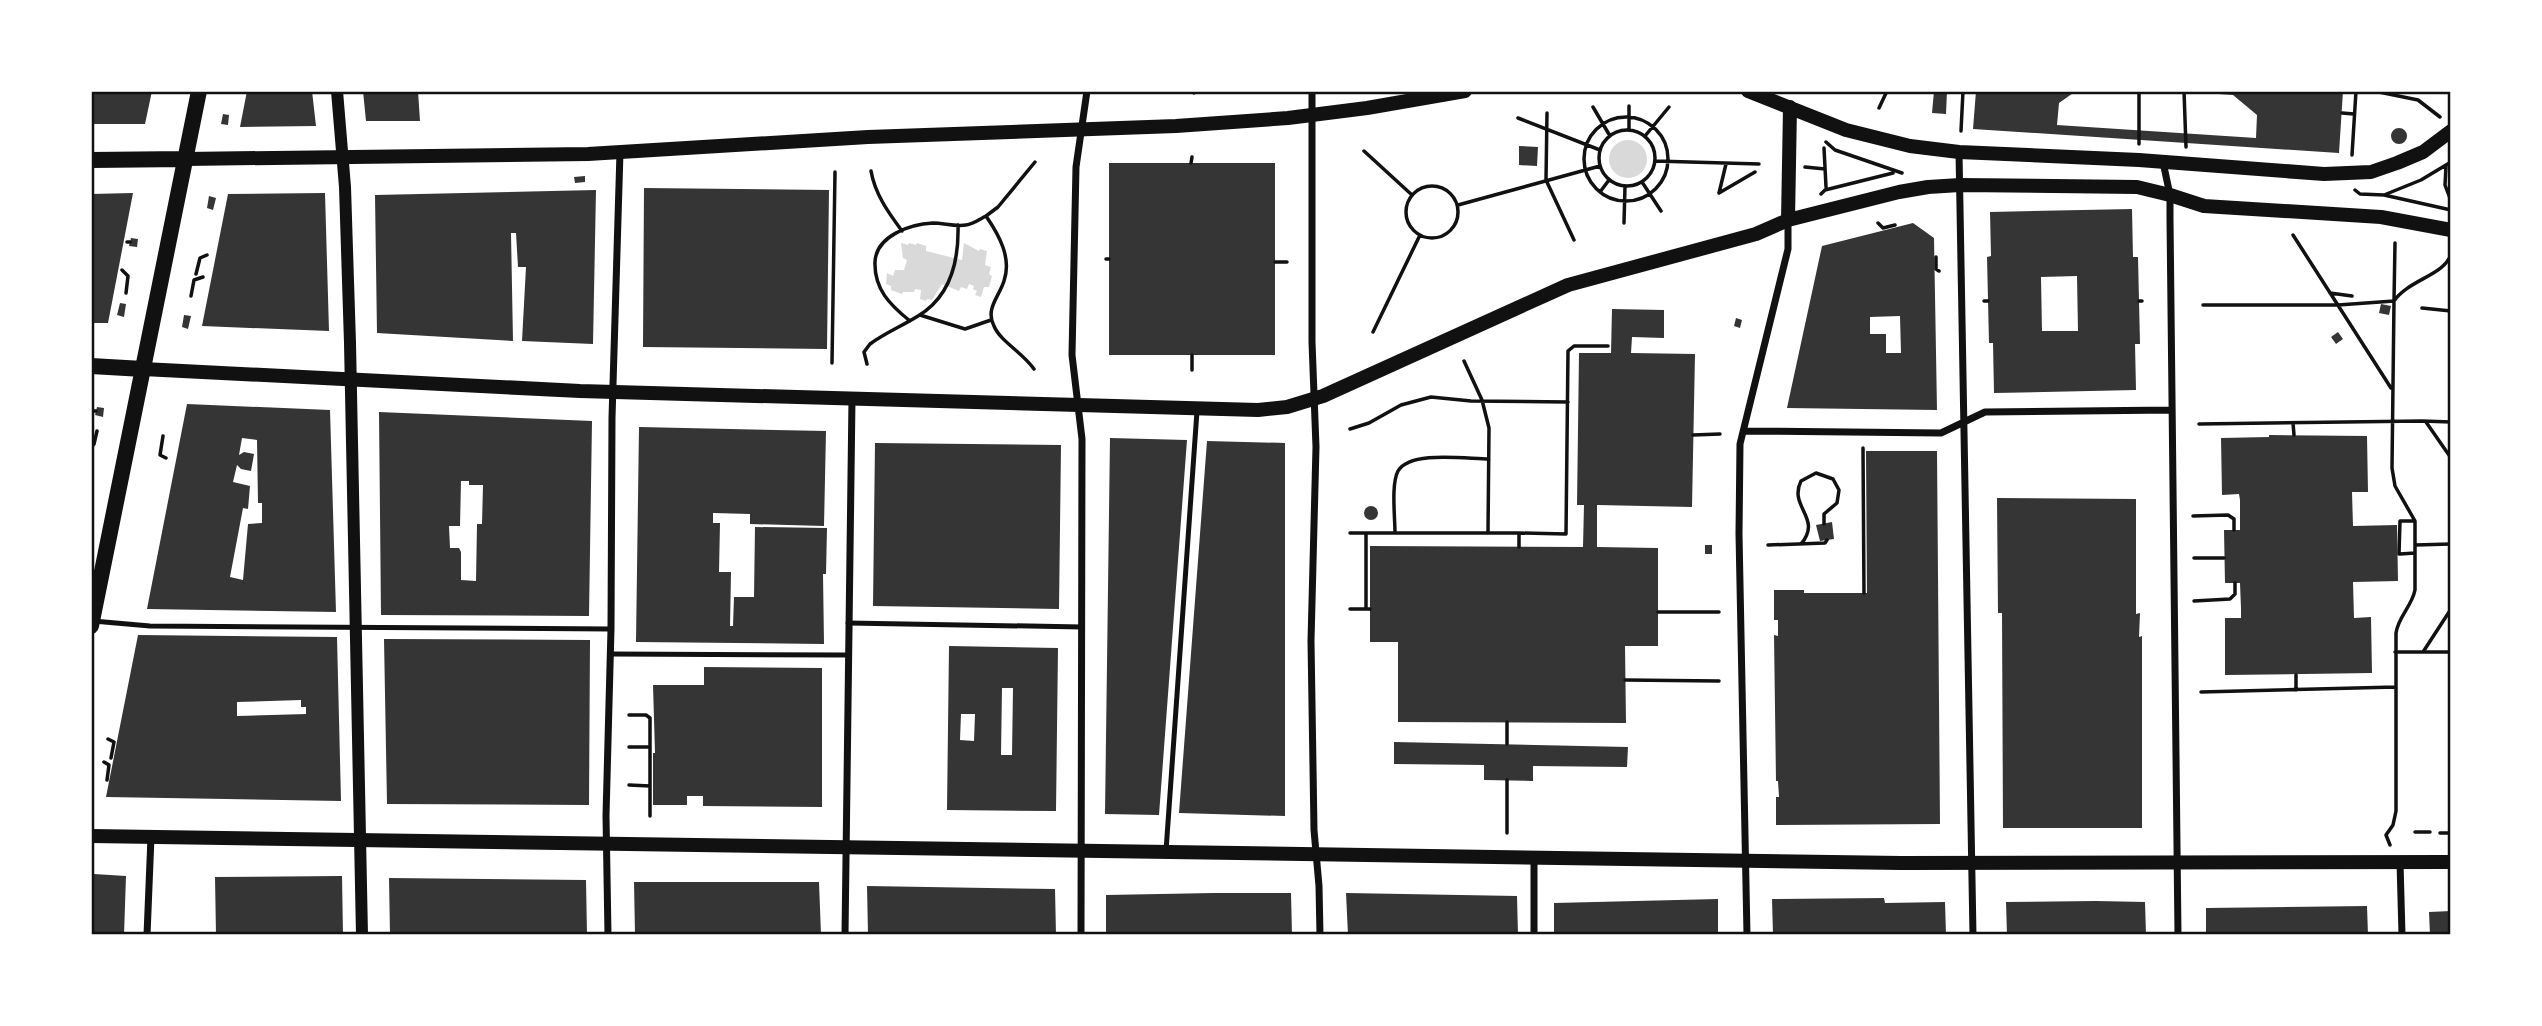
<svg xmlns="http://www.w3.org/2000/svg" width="2542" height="1026" font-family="'Noto Sans',sans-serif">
  <rect width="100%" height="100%" fill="#fff"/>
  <path fill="#d9d9d9" d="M1609 159a19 19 0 1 1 38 0a19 19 0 1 1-38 0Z
    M901,243L908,245L909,243L916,245L917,243L926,246V251L962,260L964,243L979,251L980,249L987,251L985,265L991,267L989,274L992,276L989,287H984L981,297L975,295L977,291L973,289L974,286L969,284L967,289L961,287L959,291L942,284L932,300L927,299L926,301L920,299L921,290L915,289L914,292H903L902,294L891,290V286L886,284L887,273L893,276L895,270H904L907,260L903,258Z"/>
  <path fill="#353535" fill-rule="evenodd" d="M91,91H152L145,124H91Z
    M247,91H312L316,126L240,127Z
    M363,91H418L420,121H366Z
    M1934,91H1947L1946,114L1932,113Z
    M1976,91H2076L2059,103L2057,125L2256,138L2257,115L2233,95L2205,93V91H2343L2339,153L1973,129Z
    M223,114L229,115L228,125L221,124Z
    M2391 136a8 8 0 1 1 16 0a8 8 0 1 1-16 0Z
    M1519,146L1538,147L1537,166L1519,165Z
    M1109,163H1275V355H1109Z
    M585,176V182L575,183L574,177Z
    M644,188L829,190L827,349L643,347Z
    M596,190L593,344L522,341L526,267H518L516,233H511L513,341L377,333L375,195Z
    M133,193L108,323H91V194Z
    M325,193L329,331L202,326L228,194Z
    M209,196L216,198L213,210L207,208Z
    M2132,209L2133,257H2138L2139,301L2140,344H2135L2136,390L1994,393L1993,343H1989L1987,257L1991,256L1990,212ZM2077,276L2078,331H2042L2041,277Z
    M1913,223L1934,238L1937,410L1787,408L1822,246ZM1900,316L1901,353H1886V334H1870V317Z
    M131,238L138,239L137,247L129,246Z
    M120,303L126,304L124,317L117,315Z
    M2381,304L2391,306L2389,315L2379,313Z
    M1612,309L1664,310V338L1632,337L1631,353L1695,354L1692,507L1597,505V547L1658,548V646H1625L1626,723L1398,722V642H1370V546L1583,547L1584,505H1577L1579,353H1611Z
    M184,315L191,316L188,329L182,327Z
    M1736,318L1742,320L1740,328L1734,326Z
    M2338,332L2343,339L2336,344L2331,337Z
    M187,404L330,410L336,612L147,609ZM242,438L257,440L258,503H262V523L248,524L243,580L230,577L243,508L248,509L250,486L233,482L237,465L241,469L251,471L254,454L244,452L239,455Z
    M97,407L104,408L103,417L95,415Z
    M379,412L592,421L589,616L381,615ZM461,481H469V485H483L482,524H477L476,581L461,580V552L459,548H450L449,526H460Z
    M639,427L826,431L824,526L750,524V514L713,513V523H720L719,572H731L730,626H733L734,597H754L755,527L827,528L826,574H823L824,644L636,642Z
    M2269,435L2367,436L2368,492H2352L2353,526L2397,525L2398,581L2353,582L2354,618L2371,617L2372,673L2225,675V618H2241V608L2240,583H2225L2224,530H2240V500L2239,494L2222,495L2221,438L2269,437Z
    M1110,438L1187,440L1159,815L1105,814Z
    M1207,441L1285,443V816L1179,813Z
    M875,443L1061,445L1059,609L873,606Z
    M1866,451H1937L1940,824L1776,825V797H1779L1778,781H1776L1774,635L1778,636V620H1774V590H1804V593H1867Z
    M1997,498L2136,499V614L2140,613L2139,637L2142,636V828H2003L2002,613H1998Z
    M1364 513a7 7 0 1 1 14 0a7 7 0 1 1-14 0Z
    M1832,522L1834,539L1820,541L1816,525Z
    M1705,545H1712V554H1705Z
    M138,635L337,637L341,801L106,797ZM301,700V707H306V714L237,716V702Z
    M384,639L590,640L589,805L387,804Z
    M949,646L1058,648L1056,811L947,810ZM1002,688H1013L1012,755H1001ZM961,714H975L974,741L960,740Z
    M704,667L822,668V807L703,806V796H687V805H653V753H655L653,685H704Z
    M1394,742L1628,747L1627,767L1533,766V781L1484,780V765L1394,764Z
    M94,874L126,876L124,935H91V882Z
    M342,876L343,935H216L215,877Z
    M389,878L586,880L587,935H390Z
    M634,882H819L821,935H635Z
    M867,886L1055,889L1056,935H868Z
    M1214,893H1291L1292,935H1106V895Z
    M1346,893L1517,896L1518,935H1348Z
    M1884,898L1885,903L1945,902L1946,935H1773L1772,899Z
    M1718,899V935H1554V903Z
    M2096,901L2145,902L2146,935H2007L2006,902Z
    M2367,906L2368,935H2206V908Z
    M2451,911V935H2430L2429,912Z"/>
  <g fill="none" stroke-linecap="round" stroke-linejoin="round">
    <path stroke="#111" stroke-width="3.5" d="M1194,91V93
      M2139,91V144
      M2184,91L2186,147
      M2374,91L2418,100L2440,117
      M1593,107L1610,136
      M1879,108L1887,91
      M1547,113L1546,180L1574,240
      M2342,113L2354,114
      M1584 159a42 42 0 1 1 84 0a42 42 0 1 1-84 0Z
      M1518,118L1600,150
      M1629,130V106
      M1599 158a28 28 0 1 1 56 0a28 28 0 1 1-56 0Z
      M1961,131L1963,91
      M1645,136L1669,107
      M1826,142L1835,150L1902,173
      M1824,148L1826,187
      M1364,151L1412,195
      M2352,155L2356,91
      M1655,161L1759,164
      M1191,163L1192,157
      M2446,166L2445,185L2451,201
      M1805,167L1825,169
      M871,171C875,194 888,212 902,231
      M1642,182L1661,211
      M1406 212a26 26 0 1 1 52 0a26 26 0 1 1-52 0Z
      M2355,190L2360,194L2384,195L2451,210
      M1600,192L1609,180
      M1719,193L1755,172
      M1719,193L1726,164
      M1821,194L1825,190L1893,173
      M2384,195L2421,180L2451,162
      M1458,205L1600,166
      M1624,223L1625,186
      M1878,223L1883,228L1895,225
      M2293,235L2391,388
      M127,242H130
      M1936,257V269L1939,271
      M1106,259H1109
      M1275,262H1287
      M122,270L128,276L126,293
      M196,274L200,258L207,255
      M2330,293L2352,296
      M191,296L194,280L203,277
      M1984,301H1988
      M2139,301H2142
      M2203,305H2338L2394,301L2395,243
      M2422,308L2451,311
      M920,315L965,329L991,320
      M910,321C890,305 874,289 875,262C876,236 910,224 933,223C944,223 955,227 966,225C973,224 980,219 986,216
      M1373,332L1420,235
      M1192,355V370
      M1464,361L1482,400L1489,428L1488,533
      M832,363L835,172
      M867,364L864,352L870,344C885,333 902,326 918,316C950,297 959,261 958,225
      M1034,369C1023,353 1000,341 994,326C985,309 999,297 1004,281C1012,258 999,235 986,216L998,207L1035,162
      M93,411H96
      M2426,422L2451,458
      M2293,423L2294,435
      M2199,424L2422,421L2451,422
      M1350,429L1369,423L1401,405L1431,397L1471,401L1568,402
      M1693,435L1720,434
      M163,436L160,455L166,458
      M91,448L94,444L97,431
      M1863,448L1864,593
      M2193,516L2228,515L2234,519V530
      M1350,533H1519V547
      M1366,533V609
      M1395,533C1395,517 1391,484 1398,471C1410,450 1467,459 1489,459
      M1519,533L1566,534L1568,351L1574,346H1608
      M1801,544C1823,518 1788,507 1801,481L1816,473L1833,479L1839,490L1837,503L1824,514V524
      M1768,545L1825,543L1827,540
      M2415,545L2451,544
      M2399,554L2400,521H2415
      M2400,554L2415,553
      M2194,558H2224
      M2194,601L2230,599L2235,594V583
      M1350,609H1370
      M1658,612H1719
      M2395,652H2451
      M2423,652L2451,609
      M1625,680L1719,681
      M2296,690V675
      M2201,692L2396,687
      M629,715H646L650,718V816
      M108,739L114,742L111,758
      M1507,744V722
      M629,747H650
      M104,762L109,765L107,780
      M1507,780V833
      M629,785L650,786
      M2415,832H2430
      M2440,833H2451
      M2390,845L2386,835L2393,825L2396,811V633C2398,617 2412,606 2415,590V521L2395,486L2392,468L2394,301C2408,280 2445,275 2451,254"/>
    <path stroke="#111" stroke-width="5" d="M93,621L150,626L611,629
      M848,623L1082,627
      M611,654L847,655
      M1166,851L1197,411"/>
    <path stroke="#111" stroke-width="7" d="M1312,91V342L1316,447L1311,641L1314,830L1319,886L1320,935
      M1959,152L1973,935
      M2163,162L2170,195V219L2178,935
      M1744,431L1941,433L1985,412L2172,410
      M1534,859V935
      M2400,862L2402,935
      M147,935L151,837
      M608,935L606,816L611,629L612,418L620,152
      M845,935L852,399
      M1081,935L1082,439L1072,355L1076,167L1087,91
      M1747,935L1739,534L1740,444L1788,249V221"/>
    <path stroke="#111" stroke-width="12" d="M337,91L345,187L350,343L362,935"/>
    <path stroke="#111" stroke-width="14" d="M1748,91L1846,130L1910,146L1959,152L2139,160L2324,174L2371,172L2397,163L2423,152L2451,131
      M185,159L588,154L868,137L1176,126L1288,118L1367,108L1465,91
      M1788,220L1790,107
      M143,369L580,391L1258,410L1287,407L1323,396L1568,285L1756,234L1788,220L1899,192L1928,187L1960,185L2137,187L2170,195L2204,206L2381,217L2451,230
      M91,836L1901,863L2451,862"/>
    <path stroke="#111" stroke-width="16" d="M91,160L185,159
      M91,366L143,369
      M91,626L199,91"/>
  </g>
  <rect width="2542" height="1026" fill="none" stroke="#ffffff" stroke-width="186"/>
  <rect x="93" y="93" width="2356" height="840" fill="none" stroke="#111" stroke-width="2.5"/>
</svg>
